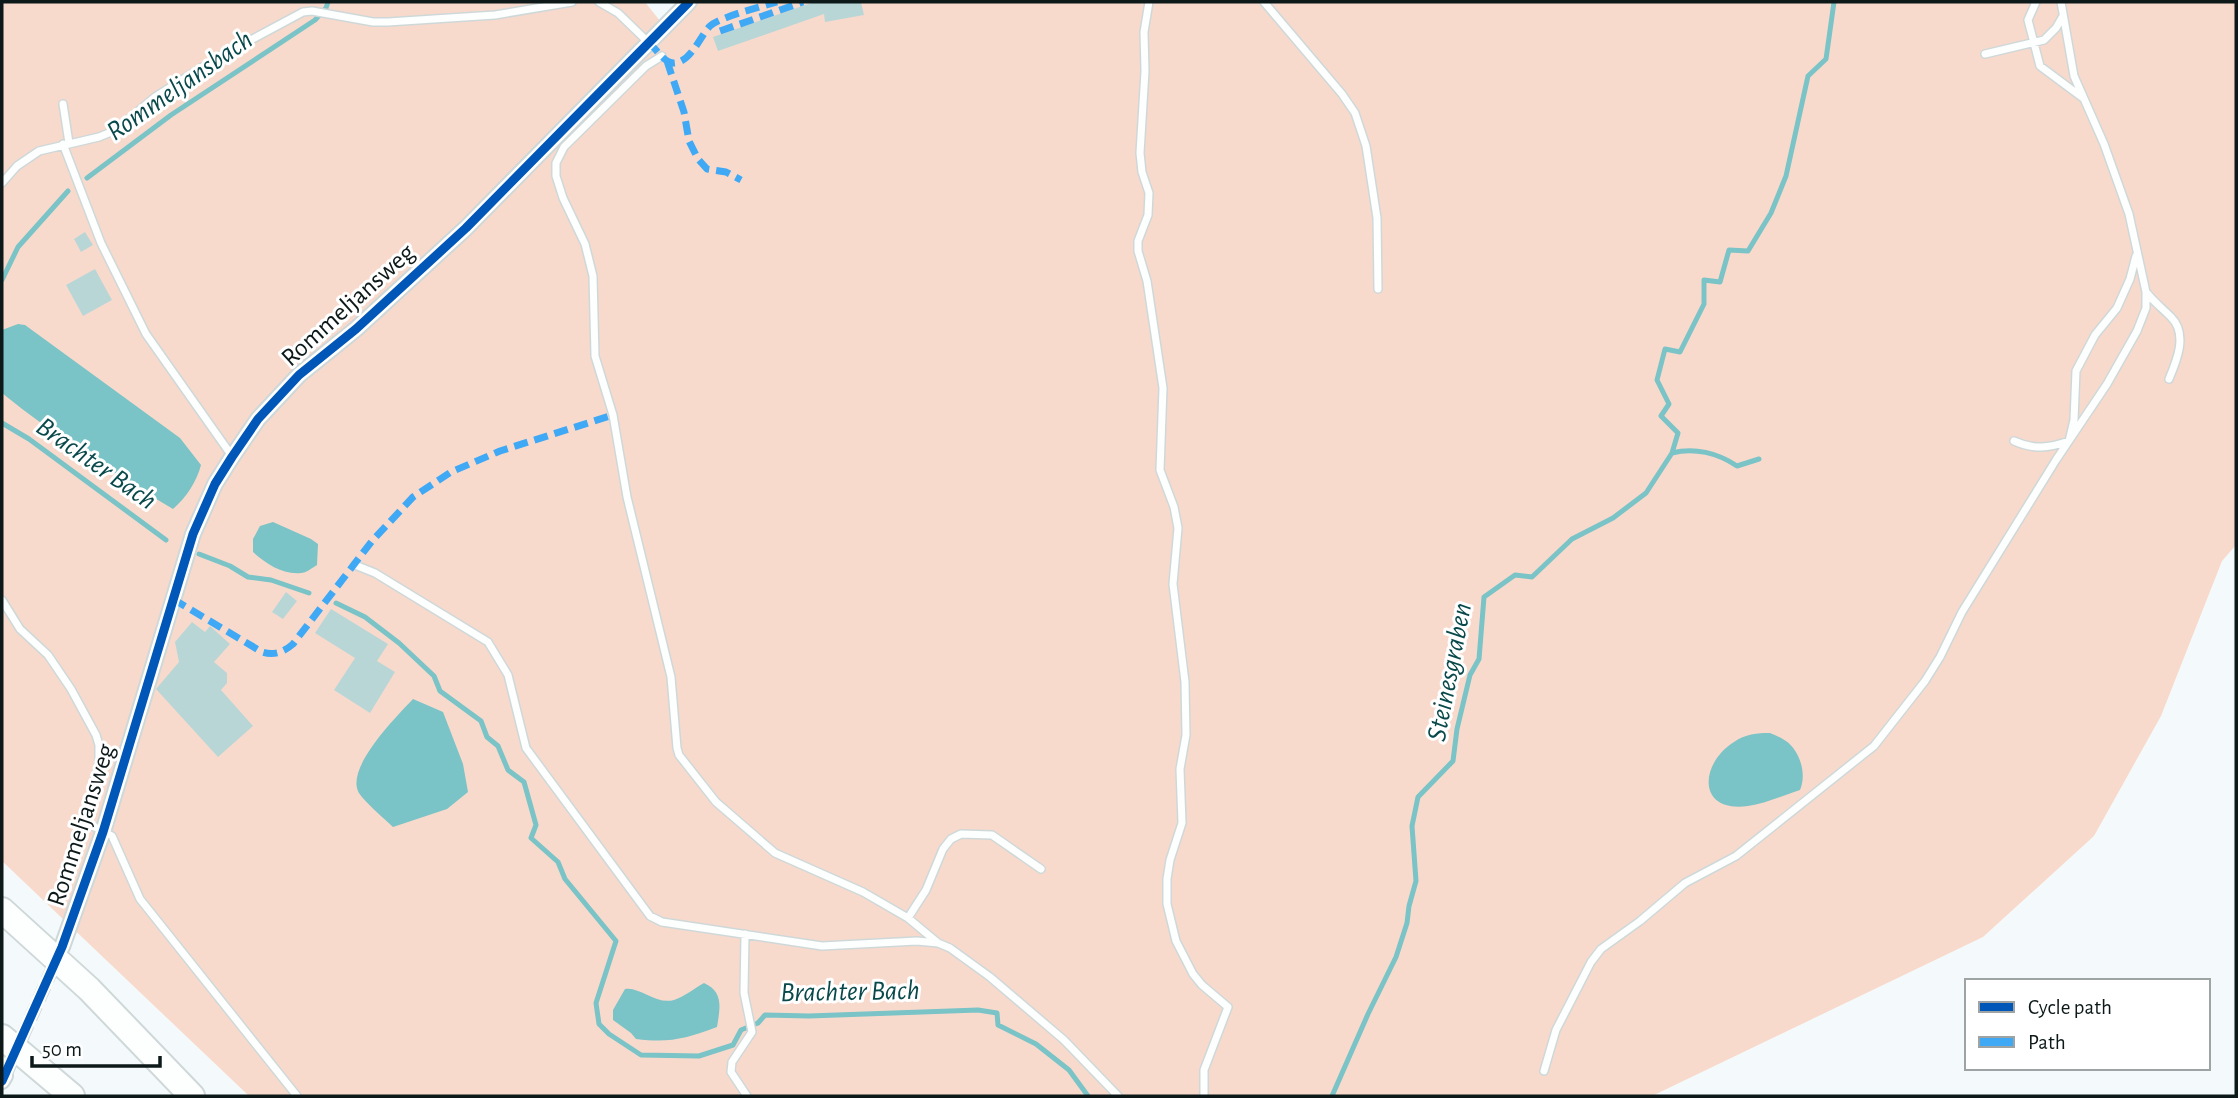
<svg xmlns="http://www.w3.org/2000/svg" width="2238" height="1098" font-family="'Alegreya Sans',sans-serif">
  <rect width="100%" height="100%" fill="#f4fafb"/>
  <path fill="#f8dacd" d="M4,2H645L668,31L698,2H2235L2236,545L2222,561L2161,716L2094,836L1983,937L1652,1096H249L2,861V5Z"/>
  <path fill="#7ac3c6" d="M18,324L25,325L180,438L201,465C197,481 186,498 173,509C114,474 55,436 2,393V330Z
    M273,522L311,539L318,544L317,565C312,568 306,573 301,573C283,575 265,563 253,552V539L260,526Z
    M413,699L443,712L463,764L468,792L447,809L393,827C386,820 361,799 358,791C347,766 397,716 413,699Z
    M1770,733C1775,735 1782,738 1786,741C1800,751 1807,774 1800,790C1784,795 1765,804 1748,806C1696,813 1700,763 1734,742C1745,734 1757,733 1770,733Z
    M704,983C724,992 720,1008 717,1027C684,1039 670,1043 636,1039L631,1033L613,1020V1010L625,989C639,986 656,1005 674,1000C684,997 695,988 704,983Z"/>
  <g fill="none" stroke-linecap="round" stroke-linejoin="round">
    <path stroke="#7ac3c6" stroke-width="5" d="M87,178L171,115L315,20L326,8L328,2
      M2,280L18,247L68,191
      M2,423L29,439L166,540
      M1672,453C1694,447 1718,453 1737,466L1759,459
      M199,554L230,566L248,577L271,580L309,593
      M336,603L365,617L399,643L434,676L440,691L481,721L487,737L498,746L508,770L524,782L536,825L531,838L558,862L565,879L616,941L596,1003L599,1024L609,1034L641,1055L699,1056L733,1045L741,1030L758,1023L765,1015L809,1016L978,1010L997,1013L998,1025L1036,1044L1069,1070L1088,1096
      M1332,1096L1368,1014L1396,957L1407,923L1409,906L1416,881L1412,826L1418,797L1453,761L1457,729L1470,675L1479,659L1484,597L1515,575L1532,577L1572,539L1613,518L1646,493L1672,453L1678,433L1661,416L1669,404L1657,380L1665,349L1680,352L1704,304V280L1720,282L1729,250L1748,251L1771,213L1786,176L1808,76L1826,59L1834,2"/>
  </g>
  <path fill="#b9d6d7" d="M814,2H861L864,15L825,22L824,14L718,51L713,37Z
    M85,232L93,245L81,252L74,239Z
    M95,269L112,300L83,316L66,285Z
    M286,592L297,601L283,619L272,612Z
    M331,609L388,644L377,661L395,672L370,713L334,690L355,658L315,633Z
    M192,622L205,632L210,626L230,644L214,662L227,673V683L221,690L253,726L218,757L156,689L179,662L175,642Z"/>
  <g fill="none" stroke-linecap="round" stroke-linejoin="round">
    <path stroke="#d1d8d9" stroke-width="14" stroke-dasharray="14 7" stroke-linecap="butt" d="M5,1076L58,956"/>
    <defs>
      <path id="lane" d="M599,2L618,13L648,42
        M1149,2L1144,32L1145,71L1140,153L1142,172L1149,193L1148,215L1138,241V251L1147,281L1163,388L1160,470L1174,507L1178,528L1173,584L1185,682L1186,735L1180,769L1182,823L1170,860L1167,879V904L1176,941L1193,974L1202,985L1228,1007L1204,1070V1096
        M1264,2L1342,94L1355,113L1366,146L1377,218L1378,289
        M2036,2L2028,20L2040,66L2083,98
        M1985,54L2044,40L2056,28L2063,16
        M662,56L646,66L564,147L556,163V176L563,198L585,244L593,276L595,356L613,415L627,497L671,677L677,748L679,755L716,802L775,853L863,892L908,918L938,943
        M63,104L69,143
        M63,144L101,243L146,334L232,456
        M2,183L17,166L39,151L99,137L116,130L155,97L217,58L303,12L312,11L373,22H388L495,15L572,2
        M2147,293C2154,302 2162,308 2171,317C2188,334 2177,360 2169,379
        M2014,441C2034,450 2049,448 2069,441L2074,420L2076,371L2095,335L2117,308L2130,279L2136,256
        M355,565L375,573L488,642L508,675L526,748L650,916L662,922L822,946L917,941L938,943L950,948L990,977L1064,1040L1118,1096
        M2,600L20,629L48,655L71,689L96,735L99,745V763L87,809L88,821L91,825L112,836L140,899L297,1096
        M908,918L926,890L943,849L951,839L961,834L992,835L1041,869
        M745,934L744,993L752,1032L732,1062L731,1072L747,1096
        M1544,1071L1556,1030L1591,962L1601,949L1640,921L1685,883L1736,856L1874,746L1925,681L1940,657L1962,612L2056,460L2107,384L2137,331L2146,308V292L2129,214L2104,144L2074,76L2061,2"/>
      <path id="street" d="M62,947L103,832L193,534L215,484L232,457L258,419L299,375L356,329L466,228L689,2
        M2,1081L5,1076"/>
      <path id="highway" d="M2,910L89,989L192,1096
        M2,1037L72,1096"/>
    </defs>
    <use href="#lane" stroke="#cfd8d8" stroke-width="10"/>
    <use href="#street" stroke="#cfd8d8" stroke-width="18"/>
    <use href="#highway" stroke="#cfd8d8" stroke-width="28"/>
    <use href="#lane" stroke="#fdfefe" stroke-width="7"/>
    <use href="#street" stroke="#fdfefe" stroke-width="14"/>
    <use href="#highway" stroke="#fdfefe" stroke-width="24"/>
    <path stroke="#3fa9f5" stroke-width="7" stroke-dasharray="14 7" stroke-linecap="butt" d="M720,31L803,2
      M648,42C656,48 663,62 673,63C691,63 700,36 710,26C720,17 763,6 777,2
      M667,61L684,112L689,141L698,159L707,169L726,172L741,180
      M173,599L262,652C274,656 284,652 293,644L372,541L413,497L451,472L500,451L613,415"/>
    <defs>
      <path id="cycleway" d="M2,1081L62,947L103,832L193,534L215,484L232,457L258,419L299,375L356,329L466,228L689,2"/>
    </defs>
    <use href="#cycleway" stroke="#fff" stroke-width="13"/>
    <use href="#cycleway" stroke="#0057b8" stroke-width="9"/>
  </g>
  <g text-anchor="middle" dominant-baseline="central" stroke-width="6" stroke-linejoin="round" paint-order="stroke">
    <g font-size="26" fill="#0d1919" stroke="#fff">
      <text transform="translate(348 305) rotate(-42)">Rommeljansweg</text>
      <text transform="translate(81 825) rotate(-72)">Rommeljansweg</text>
    </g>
    <g font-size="28" font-style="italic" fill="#0a494b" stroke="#fff">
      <text transform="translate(180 86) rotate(-35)">Rommeljansbach</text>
      <text transform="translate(96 464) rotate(35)">Brachter Bach</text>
      <text transform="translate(1450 672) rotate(-79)">Steinesgraben</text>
      <text transform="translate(850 992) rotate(-1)">Brachter Bach</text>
    </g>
  </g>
  <rect width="2238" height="1098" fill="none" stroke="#0d1919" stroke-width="7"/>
  <rect x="1965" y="979" width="245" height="91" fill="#ffffff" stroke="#9ea3a3" stroke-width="2"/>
  <rect x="1979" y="1002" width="35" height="10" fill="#0057b8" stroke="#9ea3a3" stroke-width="2"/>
  <text x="2028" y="1014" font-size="21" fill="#0d1919">Cycle path</text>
  <rect x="1979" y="1037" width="35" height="10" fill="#3fa9f5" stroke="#9ea3a3" stroke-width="2"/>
  <text x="2028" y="1049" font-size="21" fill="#0d1919">Path</text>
  <path d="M32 1056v10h128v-10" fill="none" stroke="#0d1919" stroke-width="3.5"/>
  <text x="42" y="1056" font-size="21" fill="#0d1919" stroke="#ffffff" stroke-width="5" paint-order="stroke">50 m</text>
</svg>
